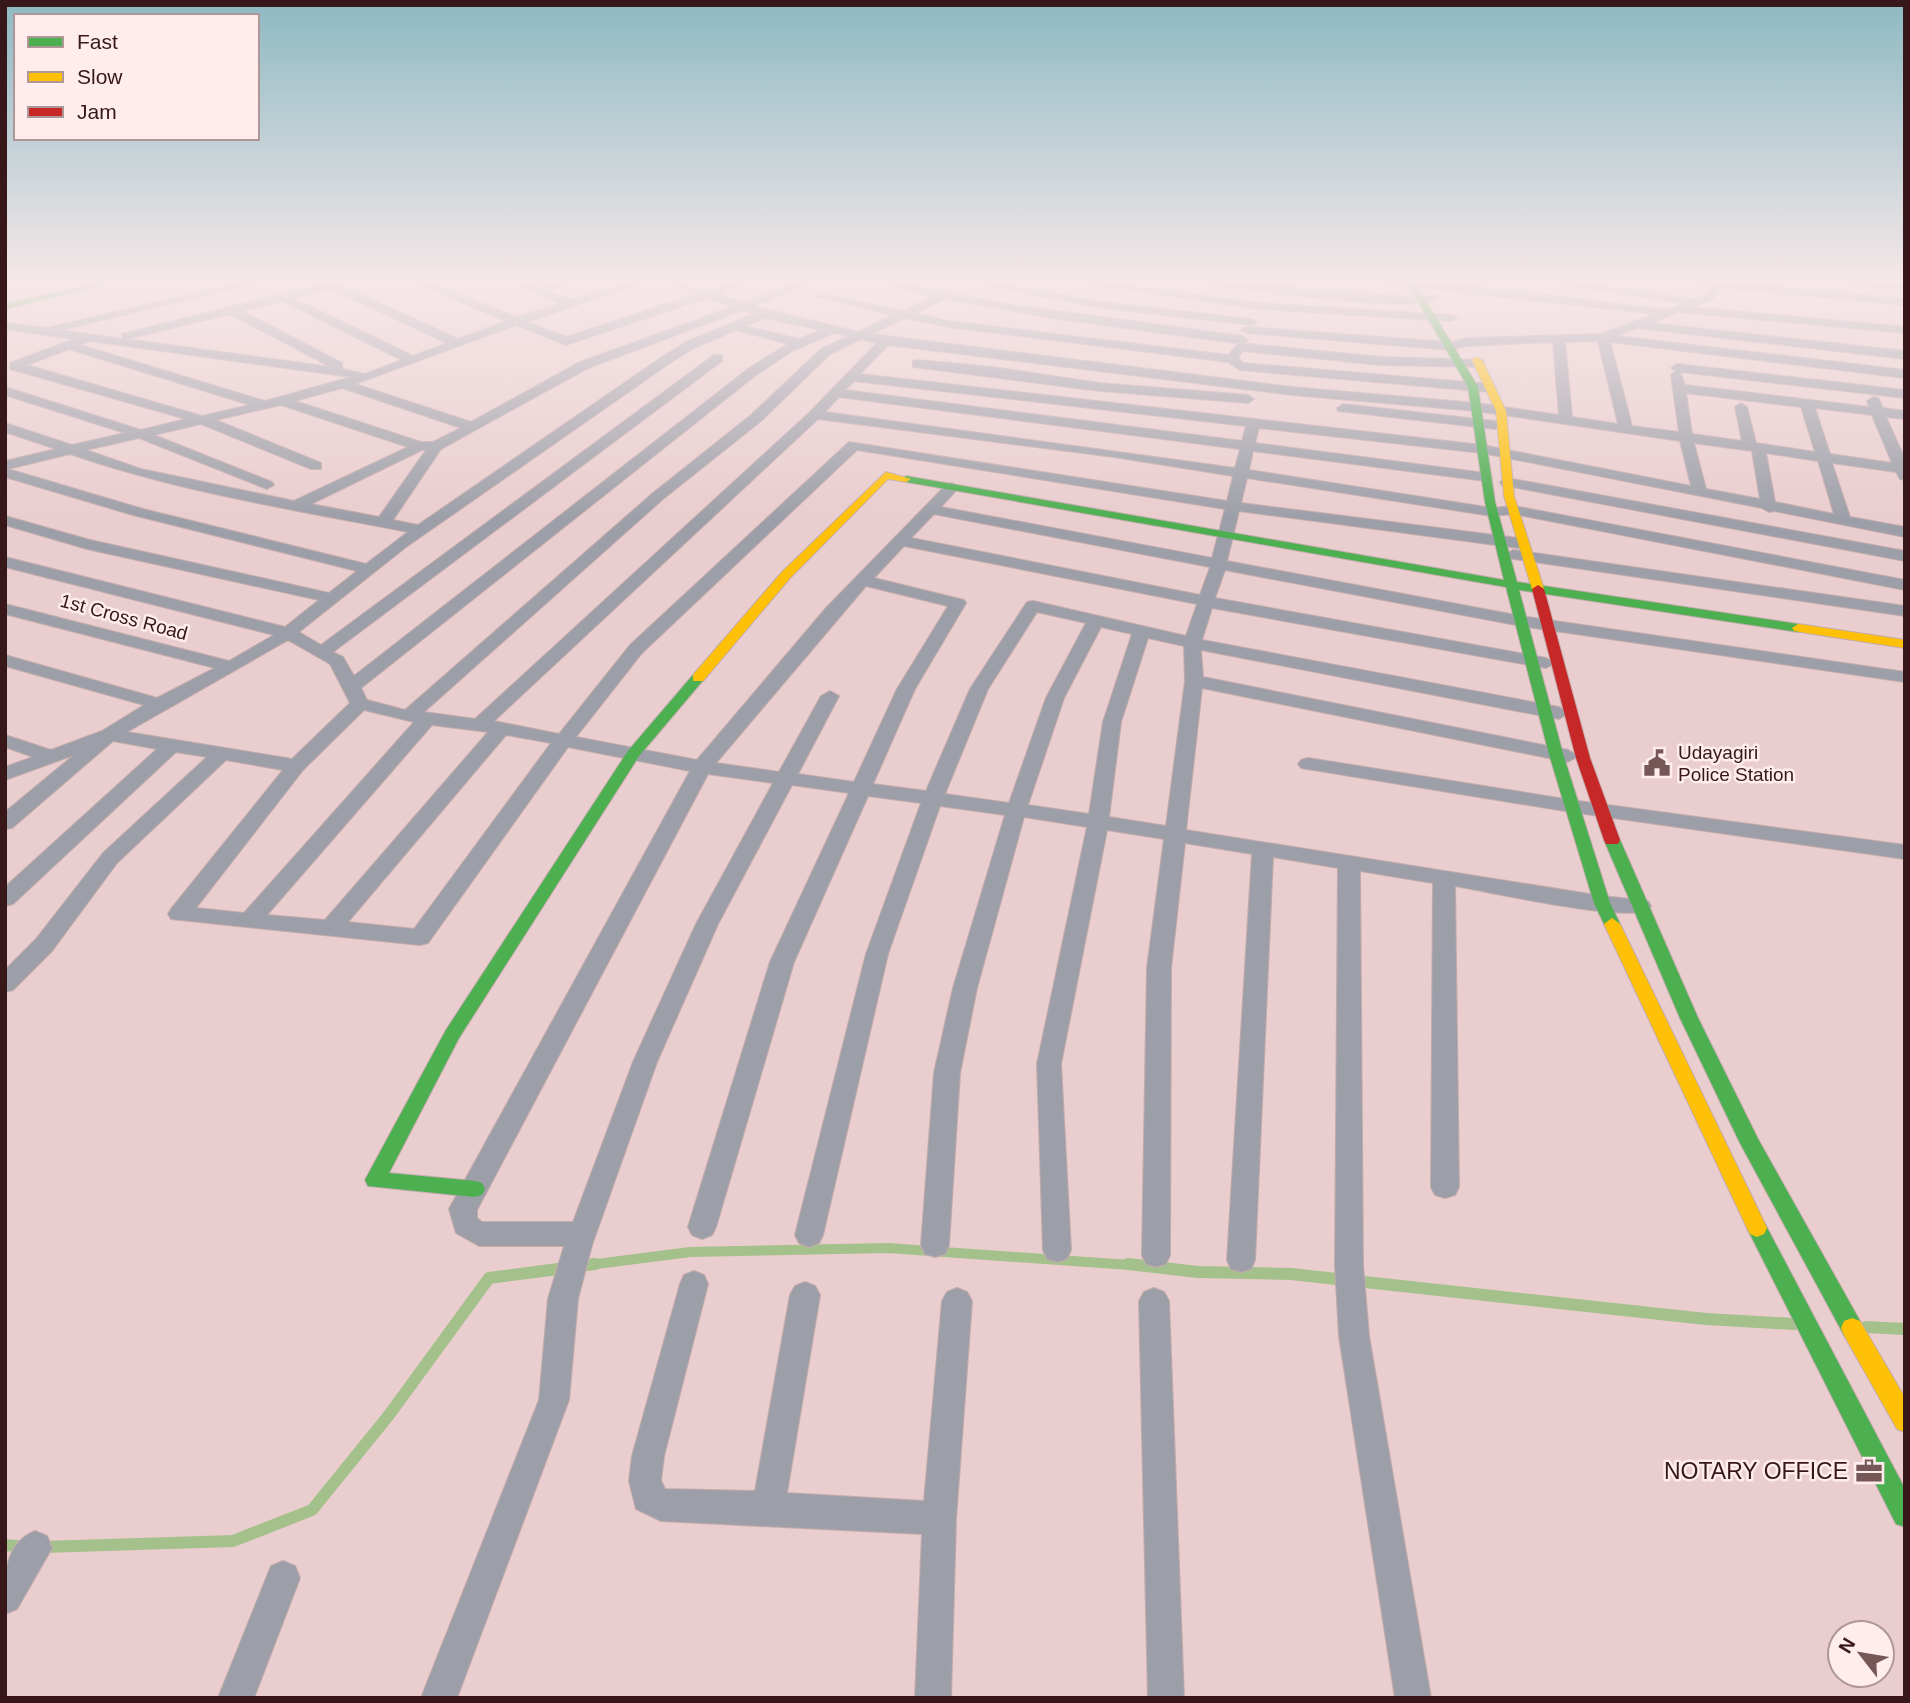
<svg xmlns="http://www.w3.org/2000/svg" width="1910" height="1703" font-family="Arial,sans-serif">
  <rect width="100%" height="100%" fill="#eacdce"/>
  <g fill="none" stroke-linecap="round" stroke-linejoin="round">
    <path stroke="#a4c08b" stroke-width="10" d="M581,1266L690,1252L888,1248L1144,1266"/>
    <path stroke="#a4c08b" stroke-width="12" d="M1128,1264L1198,1272L1291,1274L1706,1319L1794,1324
      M579,1266L595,1264
      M1866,1327L1905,1329
      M5,1545L27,1547
      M43,1547L233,1541L312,1510L389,1415L489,1278L566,1268"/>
    <defs>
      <path id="street" d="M248,281H267L61,330L123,339L122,334L322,284L318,281H332L458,339L506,321L410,281H424L517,317L561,304L508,281C519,281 531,288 541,287C553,285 562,281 574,281L549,291L572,300L632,281H648L527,322L566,337L696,294L665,281C680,281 696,291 708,290C723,289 736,281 751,281L718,294L743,303L802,281H817L753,306L859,332L893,315L814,296L819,293L903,311L933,297L871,281H890L1013,305L1242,336L1248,340L1242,344L1059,319L945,299L915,313L948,321L1228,355L1239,343L1381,357L1480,360L1484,361V367L1381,365L1243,351L1238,358L1243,363L1490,384L1496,388L1490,392L1240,370L1228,362L948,327L905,318L871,334L1292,387L1476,403L1559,415L1553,342L1467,346L1450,350L1247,333L1241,330L1247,327L1450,342L1467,338L1601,334L1655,314L1382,284L1377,281L1470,285L1666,310L1685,303L1536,281H1566L1696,299L1706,295L1711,287L1673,281H1726L1905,299V305L1721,288L1714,299L1692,307L1905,327V333L1679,312L1651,323L1905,351V359L1637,328L1617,336L1905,370V378L1610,342L1632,426L1679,432L1671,375L1676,371L1671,368L1677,364L1905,390V398L1680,372L1685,385L1869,407L1867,401L1873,397L1878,398L1883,408L1905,411V419L1886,417L1905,459V480L1900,479L1896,472L1832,463L1850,517L1905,527V537L1774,511L1769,512L1762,508L1482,453L1259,428L1255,443L1485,473L1492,477L1485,481L1253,451L1249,470L1492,508L1514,506L1905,580V590L1514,514L1492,516L1247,478L1241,503L1518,538L1526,543L1518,548L1239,511L1227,561L1521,616L1905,672V682L1521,626L1225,570L1215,598L1546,658L1555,663L1546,668L1212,608L1202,640L1559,707L1568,713L1559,719L1201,650L1203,677L1568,750L1578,756L1568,762L1202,688L1186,830L1602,896L1648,901L1651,906L1648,911C1615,920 1495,893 1455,886L1459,1187L1455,1195L1445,1198L1435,1195L1431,1187L1433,883L1360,871L1363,1265L1369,1336L1431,1698H1395L1339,1336L1335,1265L1338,868L1273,857L1255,1260L1251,1269L1241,1272L1231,1269L1227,1260L1252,854L1185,843L1171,968L1170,1255L1166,1264L1156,1267L1146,1264L1142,1255L1147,968L1164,839L1107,830L1061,1064L1071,1250L1067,1259L1057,1262L1047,1259L1043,1250L1037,1064L1087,827L1024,817L977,988L960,1073L949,1245L945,1254L935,1257L925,1254L921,1245L934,1073L953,988L1005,815L940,806L888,954L823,1235L819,1243L809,1247L799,1243L795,1235L866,954L921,803L868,796L794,962L716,1227L712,1235L702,1239L692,1235L688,1227L770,962L849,793L792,785L718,924L657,1062L592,1245L578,1299L569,1400L457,1698H421L539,1400L548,1299L564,1246H479L456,1233L449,1209L690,771L568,747L428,943L420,945L171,919L168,914L171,909L283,770L226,760L117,863L52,951L13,990L5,992V970L36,939L103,853L207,757L176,752L13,904L5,906V887L157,749L113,741L12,828L5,829V812L74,755L5,780V767L33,757L5,747V735L51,750L102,731L144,705L5,666V655L157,698L215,668L5,614V604L229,661L274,635L5,567V557L285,627L319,600L87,549L5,525V516L90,540L329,593L357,571L133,515L5,477V461L56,449L5,432V423L72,445L125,433L5,395V387L141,430L186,419L10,369V363L74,339L5,329V323L47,328ZM331,289L447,343L413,356L293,298ZM707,298L732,307L580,362L471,422L355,384L516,325L566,345ZM282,301L402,360L365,374L342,369V363L242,311ZM743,310L754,314L686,342L662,357L418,525L393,520L441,449L588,368ZM230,314L331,367L127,339ZM765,318L821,330L799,339L746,326ZM736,330L788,344L748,369L354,676L343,657L333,652L722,361V355H714L321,645L299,632L406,547L670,363L694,348ZM834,333L849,336L821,349L751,415L653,493L405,710L367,700L361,688L756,375L792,351ZM861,339L877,343L810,412L475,719L424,712L663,499L761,421L829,355ZM89,341L351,377L265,401L80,345ZM1598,341L1618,424L1572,417L1565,342ZM888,345L1292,395L1476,411L1680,441L1691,486L1482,445L860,374ZM69,349L250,405L202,416L27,365ZM854,381L1246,426L1242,441L845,390ZM342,388L461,428L433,442H421L295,401ZM1686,393L1801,407L1815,452L1756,443L1747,407L1741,403L1735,407L1742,441L1692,434ZM839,397L1240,449L1235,468L825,412ZM281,405L408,447L294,501L141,469L86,450L139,438L267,489L274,485L272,482L154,435L201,424L311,469H321V463L216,420ZM1815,408L1872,415L1892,463L1830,454ZM818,419L1114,457L1233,476L1227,501L849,442L630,645L559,734L494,721ZM1694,443L1752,451L1760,499L1706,489ZM422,450H426L379,517L311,504ZM857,450L1225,509L1212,558L941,507L959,487L952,483L947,484L826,608L697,760L576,737L642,653ZM1766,453L1818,461L1834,514L1775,502ZM70,454C180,492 295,510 408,532L366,564L143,509L8,469ZM934,514L1210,567L1200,595L911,538ZM904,546L1197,604L1186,636L1033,601L1027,602L970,689L926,791L873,784L915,689L966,603L964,600L874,578ZM866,586L948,606L897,689L854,782L798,774L839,696L830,691L821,696L779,772L716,763ZM1037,612L1086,623L1046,698L1009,803L945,794L988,689ZM1101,627L1132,634L1103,722L1089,814L1028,805L1064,698ZM1148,638L1184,646L1185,681L1166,826L1109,817L1121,722ZM288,640L330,664L350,703L292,759L127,732ZM364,710L414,722L244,913L196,908L303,770ZM432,725L488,732L325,920L267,915ZM506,735L551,743L414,929L348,922ZM708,774L773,783L696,924L633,1062L573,1222H482L477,1218V1210Z
        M963,281H986L1102,302L1251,319L1257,322L1251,325L1102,308Z
        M1066,281H1095L1259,303L1451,315L1457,318L1451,321L1259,309Z
        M1196,281H1230L1419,298L1435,295L1440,298C1417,315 1240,288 1201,284Z
        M1839,281L1905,284V290L1844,284Z
        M917,360L993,367L1100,383L1248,395L1254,399L1248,403L1100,391L913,367V361Z
        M1343,404L1495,421L1502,425L1495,429L1338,411L1337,408Z
        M1507,478L1905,551V561L1502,485L1500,482Z
        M1513,550L1905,606V616L1507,558L1505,555Z
        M1308,758L1571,800L1905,845V859L1571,812L1301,768L1298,764L1301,760Z
        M694,1271L704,1275L708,1284L664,1456L661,1481L665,1489L755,1491L790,1295L795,1286L805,1282L815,1286L820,1295L787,1493L924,1501L942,1301L947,1292L957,1288L967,1292L972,1301L956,1519L951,1698H915L922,1534L661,1521L636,1509L629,1481L632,1456L680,1284L684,1275Z
        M1154,1288L1164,1292L1169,1301L1184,1698H1148L1139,1301L1144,1292Z
        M35,1531L47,1536L52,1548L17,1609L5,1614C5,1583 1,1545 35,1531Z
        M283,1561L295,1566L300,1578L254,1698H218L271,1566Z"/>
      <path id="fast" d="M108,281H122L5,309V304Z
        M1406,281H1414L1478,387L1495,502L1517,582L1798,624L1804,628L1798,632L1519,590L1563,754L1610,903L1620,924L1618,928H1606L1594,903L1549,754L1506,587L906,482L901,479L906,476L1504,580L1485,502L1468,387Z
        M698,674L705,678L639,756L459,1038L389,1173L475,1181L482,1183L485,1189L482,1195L475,1197L368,1186L365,1180L446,1030L628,751L693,675Z
        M1612,835L1620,840L1698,1018L1758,1139L1860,1321L1863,1328L1860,1335L1852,1338L1844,1335L1740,1143L1680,1018L1604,840Z
        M1757,1219L1764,1222L1905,1489V1527L1896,1524L1747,1228L1750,1222Z"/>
      <path id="slow" d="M1477,357L1482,360L1506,411L1514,496L1544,589L1542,592H1534L1532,589L1504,496L1496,411L1472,360Z
        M886,472L911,479L906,482L888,479L790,578L703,681H693V675L782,572Z
        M1798,624L1905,640V648L1794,631L1792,628Z
        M1612,918L1620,924L1767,1228L1764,1234L1757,1237L1750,1234L1747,1228L1604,924Z
        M1852,1318L1860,1321L1905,1398V1432L1897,1429L1844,1335L1841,1328L1844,1321Z"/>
      <path id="jam" d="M1538,585L1544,589L1590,758L1620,840L1618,844H1606L1604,840L1576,758L1532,589Z"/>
    </defs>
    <use href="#street" stroke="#c4abac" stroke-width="2"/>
    <use href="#fast" stroke="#c4abac" stroke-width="2"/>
    <use href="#slow" stroke="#c4abac" stroke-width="2"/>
    <use href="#jam" stroke="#c4abac" stroke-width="2"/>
    <use href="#street" fill="#9d9fa8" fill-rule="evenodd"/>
    <use href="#fast" fill="#4caf50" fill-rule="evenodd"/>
    <use href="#slow" fill="#ffc107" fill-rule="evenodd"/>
    <use href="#jam" fill="#c62828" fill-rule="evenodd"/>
  </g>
  <linearGradient id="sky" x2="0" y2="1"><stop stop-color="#8db9c3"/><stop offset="0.54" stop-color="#f6e8e9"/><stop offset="1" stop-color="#f6e8e9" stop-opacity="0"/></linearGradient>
  <rect width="1910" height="519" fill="url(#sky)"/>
  <defs>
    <symbol id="civic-bare" viewBox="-9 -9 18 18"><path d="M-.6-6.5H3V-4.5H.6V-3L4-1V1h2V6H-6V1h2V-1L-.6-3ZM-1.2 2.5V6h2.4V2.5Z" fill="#765758" stroke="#ffecec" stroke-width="2.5" paint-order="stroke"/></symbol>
    <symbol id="office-bare" viewBox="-9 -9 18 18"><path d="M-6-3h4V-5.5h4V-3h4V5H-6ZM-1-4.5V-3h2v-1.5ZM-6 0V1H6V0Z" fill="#765758" stroke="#ffecec" stroke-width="2.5" paint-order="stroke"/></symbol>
  </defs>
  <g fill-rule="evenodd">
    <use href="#civic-bare" x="1638" y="744" width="38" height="38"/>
    <use href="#office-bare" x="1850" y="1452" width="38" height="38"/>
  </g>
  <g text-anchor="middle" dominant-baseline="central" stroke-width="5" stroke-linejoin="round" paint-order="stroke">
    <g font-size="19" fill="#371719" stroke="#ffecec">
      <text transform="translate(124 617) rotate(15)">1st Cross Road</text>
    </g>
    <g font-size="19" fill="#371719" stroke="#ffecec" text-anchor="start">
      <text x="1678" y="752">Udayagiri<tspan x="1678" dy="22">Police Station</tspan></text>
    </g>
    <g font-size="23" fill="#371719" stroke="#ffecec" text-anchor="end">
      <text x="1848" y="1471">NOTARY OFFICE</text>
    </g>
  </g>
  <rect width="1910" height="1703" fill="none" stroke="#371719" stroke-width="14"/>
  <rect x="14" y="14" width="245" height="126" fill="#ffecec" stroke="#af9798" stroke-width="2"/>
  <rect x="28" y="37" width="35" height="10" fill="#4caf50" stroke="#af9798" stroke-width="2"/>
  <text x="77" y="49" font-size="21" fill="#371719">Fast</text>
  <rect x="28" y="72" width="35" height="10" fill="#ffc107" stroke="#af9798" stroke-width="2"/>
  <text x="77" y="84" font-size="21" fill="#371719">Slow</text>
  <rect x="28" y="107" width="35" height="10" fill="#c62828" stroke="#af9798" stroke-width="2"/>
  <text x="77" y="119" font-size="21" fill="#371719">Jam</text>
  <g transform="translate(1861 1654) rotate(301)"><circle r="33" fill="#ffecec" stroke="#af9798" stroke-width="2"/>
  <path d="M0-5L12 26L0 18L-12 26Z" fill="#765758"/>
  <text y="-10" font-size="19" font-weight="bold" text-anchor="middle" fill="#371719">N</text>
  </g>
</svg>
